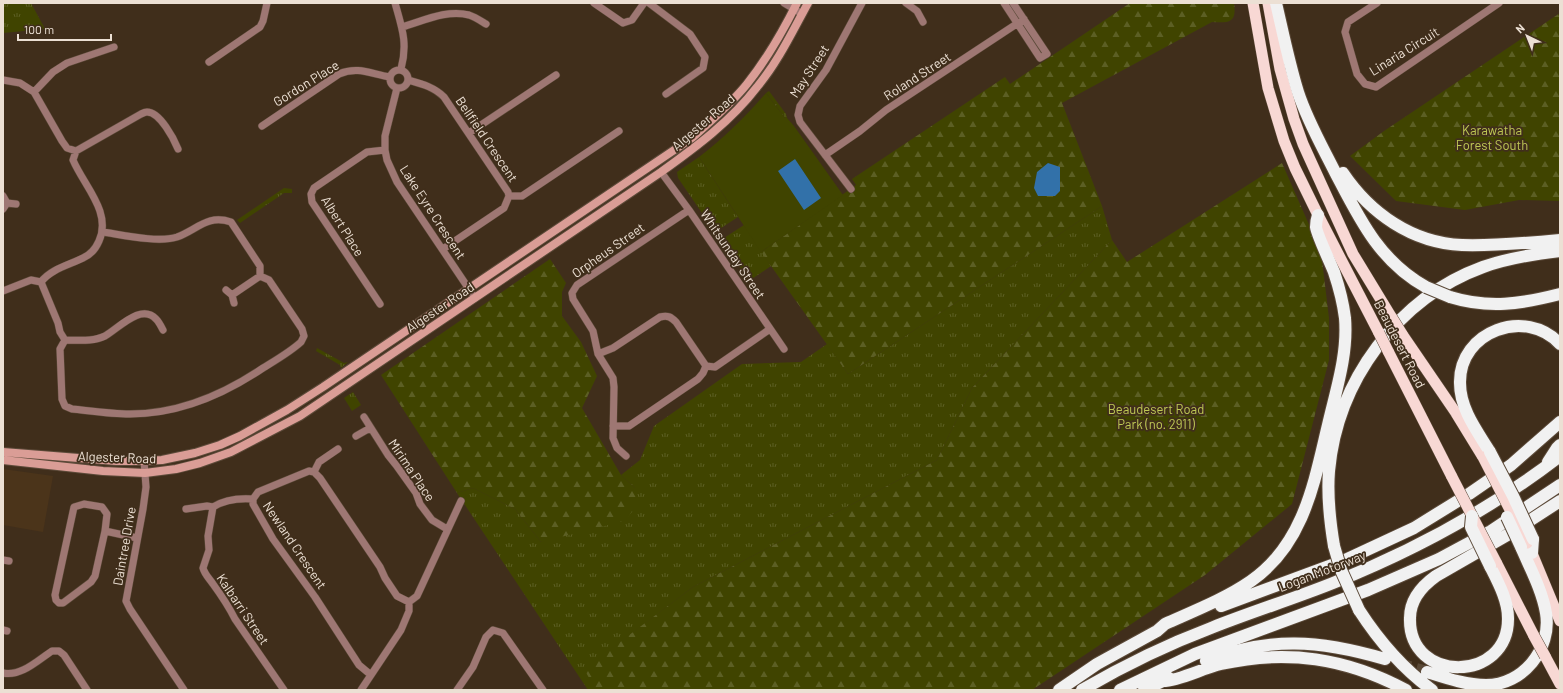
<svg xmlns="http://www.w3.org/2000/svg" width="1563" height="693" font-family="Barlow,sans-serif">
  <defs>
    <pattern id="grass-tufts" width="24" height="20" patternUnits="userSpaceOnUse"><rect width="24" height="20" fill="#404400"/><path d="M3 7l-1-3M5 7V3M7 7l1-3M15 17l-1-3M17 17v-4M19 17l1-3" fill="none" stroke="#5c5f24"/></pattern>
    <pattern id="forest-firs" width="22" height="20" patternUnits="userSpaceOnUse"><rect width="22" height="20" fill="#404400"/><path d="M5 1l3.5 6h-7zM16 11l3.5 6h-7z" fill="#5c5f24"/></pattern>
  </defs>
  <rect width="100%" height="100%" fill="#402e1b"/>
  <path fill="#4b341a" d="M3,469L53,476L43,532L3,525Z"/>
  <path fill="url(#grass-tufts)" d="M3,3H31L45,29L3,33Z
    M769,91L786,114L787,118H785L766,93Z
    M699,157L738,217L715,232L678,178L677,172Z
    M284,188L292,189V193H284L240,223L237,220Z
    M1102,206L1112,240L972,388L937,460L693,587L585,669L596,690H588L457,493L473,488L515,509L541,542L635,488L621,475L640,460L654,426L742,364L801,362L827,344L848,374Z
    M744,225L771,266L749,281L721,240Z
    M317,348L344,363L348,362L341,368L340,365L316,351Z
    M353,392L361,405L352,411L344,398Z"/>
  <path fill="url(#forest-firs)" d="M1130,3H1234C1237,23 1229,23 1212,22L1062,103L1102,206L848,374L761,252L856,185L852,179L1005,77L1010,84Z
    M1560,13V201L1519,200L1465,210L1396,201L1350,156L1384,131Z
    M1282,163L1321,252L1329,318V360L1292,504L1205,575L1032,690H596L584,669L693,587L937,460L972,388L1112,240L1127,262Z
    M550,259L566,283L562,292V316L581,342L597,376L582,408L621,475L635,488L640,503L624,521L541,542L515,509L473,488L457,493L381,375Z"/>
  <path fill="#404400" d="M766,93L785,118H787L794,126L843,195L761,252L699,157C724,138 746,116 766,93Z"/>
  <path fill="#3271a9" d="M795,159L821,198L804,210L778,171Z
    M1048,163L1060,167V191L1055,196H1038L1034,188L1037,172Z"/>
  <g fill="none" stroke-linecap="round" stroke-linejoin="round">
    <path stroke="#5a4937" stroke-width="12" stroke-dasharray="12 6" stroke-linecap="butt" d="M1399,664L1427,672"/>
    <defs>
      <path id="minor" d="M395,3C402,28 408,43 401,69
        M594,3L623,23L632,20L644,3
        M649,3L690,34L705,57L703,68L666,94
        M784,3L799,12
        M906,3L917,11L923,22
        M1004,3L1040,58L1047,54L1013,3
        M1377,3L1348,22L1345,32L1357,74L1365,84L1376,87L1499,3
        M402,27C423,21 447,9 469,15C475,17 481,21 486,24
        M209,62L260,27L263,21L267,3
        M390 79a9 9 0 1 1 18 0a9 9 0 1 1-18 0Z
        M3,80L20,83L34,92L62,141L67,148L76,151L73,160C84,186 112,212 99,241C96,248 90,255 83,258C69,265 51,269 41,282L31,280L3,291
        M408,80C422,84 434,87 444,97L508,192L509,196L504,208L443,249
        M397,88L385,136V150L387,160L397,182L475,298
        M34,92L53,72L67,63L114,47
        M262,126L339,74C358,66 371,74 390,77
        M469,133L556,75
        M76,151L141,114C143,113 145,112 147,112C160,112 174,139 178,149
        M825,155L860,131L886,110L1024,19
        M661,172L689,210L784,349
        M851,189L800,122L798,115L800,106L826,70L862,3
        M3,196L7,203
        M509,196H522L619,131
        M3,209L7,203L16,204
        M41,282L58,323L60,332L65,340L60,349L62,399L65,406L72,409C91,411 111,414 130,414C179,414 223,395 263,368C276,360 290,352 301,342L304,336L302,329L269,280L260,276V266L231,222C207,214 197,230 177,237C158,243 123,235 103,232
        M226,290L232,295L234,303
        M232,295L260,276
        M380,304L312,202L311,194L314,188L367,152L385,150
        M65,340C78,340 93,342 105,336C119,328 141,303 156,319C159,322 161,326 163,330
        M598,354L613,348L660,317C668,315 671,317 676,322L706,366
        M706,366L715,367L770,329
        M364,417L388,455L396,465L416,493L420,504L432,520L447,529
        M613,426H629L698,379L703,373L706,366
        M356,436L370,428
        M626,456L617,448L613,438L614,387L613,378L598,354L593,331L573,299L572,293L577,285L689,210
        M144,461L146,487L143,509L126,601L130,609L184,690
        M314,472L319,462L338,449
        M253,499C239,498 224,500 213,507L208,536L209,550L203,568C205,575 209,578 213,584C221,595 229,607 235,619L284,690
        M186,509L207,506L213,507
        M105,531L107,514L102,507L84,504L74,507L55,595L56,600L59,603H63L91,582L95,576L105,531L137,538
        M3,560L9,561
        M3,630L7,631
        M3,673C21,677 38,660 52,651H59L64,655L87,690
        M371,675L359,665L315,597L273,539L253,504V499L258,492L309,471L314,472L320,478L380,567L385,578L397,596L409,602
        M361,690L401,630L409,611V602L417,596L461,501
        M457,690L473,667L486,637L493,630L503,633L543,690"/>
      <path id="secondary" d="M3,452L116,461H144L162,460L195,453L220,445L240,436L287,410L323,387L692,138C711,121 731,104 747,84C767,59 783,31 797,3
        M3,460L103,471L145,473L176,469L200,463L231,452L300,416L661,172C696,147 731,121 757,87C778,62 792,32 808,3"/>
      <path id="trunk" d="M1253,3L1268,88L1284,141L1295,168L1318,215L1379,333
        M1268,3L1280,69L1294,119L1303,144L1353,254L1392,318
        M1402,334L1456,413L1483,457
        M1388,351L1452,477
        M1529,546L1560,621
        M1496,562L1534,636
        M1545,656L1560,684"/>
      <path id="motorway" d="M1276,3C1283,33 1289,63 1298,92C1307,120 1322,146 1335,172C1359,218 1379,261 1426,287
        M1343,173C1370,213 1412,243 1462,245C1494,246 1528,243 1560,240
        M1450,297C1489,309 1521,304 1560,294
        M1490,452C1477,431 1460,409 1460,383C1459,331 1526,307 1560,344
        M1548,462L1557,448L1560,445
        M1334,546C1330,522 1327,496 1329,471C1337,381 1398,298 1483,267C1508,258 1534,254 1560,251
        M1532,553L1533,539
        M1490,566C1498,582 1508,600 1508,618C1509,683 1408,684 1410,618C1410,599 1422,586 1436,576L1509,534L1560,501
        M1221,606L1343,561L1414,528L1469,494L1511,465L1560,422
        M1359,610C1379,641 1402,668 1432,690
        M1206,661C1269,636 1320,640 1385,659
        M1427,672C1446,678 1466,685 1486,685C1523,685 1552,649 1546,613C1542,590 1530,568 1521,547
        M1163,681C1179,681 1203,668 1221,664C1287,649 1346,658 1406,690
        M1059,690L1097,664L1157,631L1165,624C1194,611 1225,599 1251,581C1304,544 1314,483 1328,425C1336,390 1348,355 1345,318C1343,302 1339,287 1334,272C1330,262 1317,235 1316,227C1316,223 1317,218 1318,215
        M1082,690C1123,666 1166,645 1211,628C1251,612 1293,599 1333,583C1413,551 1491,509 1560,456
        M1120,690L1195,654L1368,590L1439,559L1491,531L1560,485
        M1144,690L1169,678"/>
    </defs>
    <use href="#minor" stroke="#5c4a39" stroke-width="8"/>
    <use href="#secondary" stroke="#5c4a39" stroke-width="10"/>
    <use href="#trunk" stroke="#5c4a39" stroke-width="12"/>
    <use href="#motorway" stroke="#5c4a39" stroke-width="14"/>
    <use href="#minor" stroke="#9e7773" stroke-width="7"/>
    <use href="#secondary" stroke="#da9d96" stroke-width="8"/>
    <use href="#trunk" stroke="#f8d8d4" stroke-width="11"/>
    <use href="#motorway" stroke="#f1f1f1" stroke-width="12"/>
    <defs>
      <path id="trunk-bridge" d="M1392,318L1402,334
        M1379,333L1388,351
        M1483,457L1527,543
        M1452,477L1496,562
        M1534,636L1545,656"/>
      <path id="motorway-bridge" d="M1426,287L1450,297
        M1490,452L1513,496L1533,539
        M1472,516L1471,527L1490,566
        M1507,517L1521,547
        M1334,546L1341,570L1359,610"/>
    </defs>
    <use href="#trunk-bridge" stroke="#5c4a39" stroke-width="12" stroke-linecap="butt"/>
    <use href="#motorway-bridge" stroke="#5c4a39" stroke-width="14" stroke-linecap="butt"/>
    <use href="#trunk-bridge" stroke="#f8d8d4" stroke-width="11"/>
    <use href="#motorway-bridge" stroke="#f1f1f1" stroke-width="12"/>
  </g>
  <g text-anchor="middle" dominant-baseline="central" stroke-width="3.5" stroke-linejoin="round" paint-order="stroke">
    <g font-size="13" fill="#ece0d4" stroke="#402e1b">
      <text transform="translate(1404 51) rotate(-32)">Linaria Circuit</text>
      <text transform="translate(809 71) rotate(-57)">May Street</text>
      <text transform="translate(917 76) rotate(-33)">Roland Street</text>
      <text transform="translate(306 83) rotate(-32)">Gordon Place</text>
      <text transform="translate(703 122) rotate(-41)">Algester Road</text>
      <text transform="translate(487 139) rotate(56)">Bellfield Crescent</text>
      <text transform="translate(433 212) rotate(57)">Lake Eyre Crescent</text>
      <text transform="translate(343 226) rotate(58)">Albert Place</text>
      <text transform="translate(608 250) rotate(-35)">Orpheus Street</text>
      <text transform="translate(733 254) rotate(56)">Whitsunday Street</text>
      <text transform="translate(440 307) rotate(-34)">Algester Road</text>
      <text transform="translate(1400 344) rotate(63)">Beaudesert Road</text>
      <text transform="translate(117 457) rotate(2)">Algester Road</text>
      <text transform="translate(412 470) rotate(56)">Mirima Place</text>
      <text transform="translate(295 545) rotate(56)">Newland Crescent</text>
      <text transform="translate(124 546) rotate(-80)">Daintree Drive</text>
      <text transform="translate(1322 571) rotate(-21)">Logan Motorway</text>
      <text transform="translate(243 609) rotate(56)">Kalbarri Street</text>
    </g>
    <g font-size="13" fill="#bec854" stroke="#402e1b">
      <text x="1492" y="130">Karawatha<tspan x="1492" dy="15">Forest South</tspan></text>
      <text x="1156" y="409">Beaudesert Road<tspan x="1156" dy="15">Park (no. 2911)</tspan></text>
    </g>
  </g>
  <rect width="1563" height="693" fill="none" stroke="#ece0d4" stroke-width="8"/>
  <g transform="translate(1527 36) rotate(317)" stroke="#402e1b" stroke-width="3" paint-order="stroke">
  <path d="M0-3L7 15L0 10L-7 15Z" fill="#ece0d4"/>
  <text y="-6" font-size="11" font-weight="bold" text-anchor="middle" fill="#ece0d4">N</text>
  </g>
  <path d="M18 34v6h93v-6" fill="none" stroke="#ece0d4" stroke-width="2"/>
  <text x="24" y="34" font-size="12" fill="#ece0d4" stroke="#402e1b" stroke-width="3" paint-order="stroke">100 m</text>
</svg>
